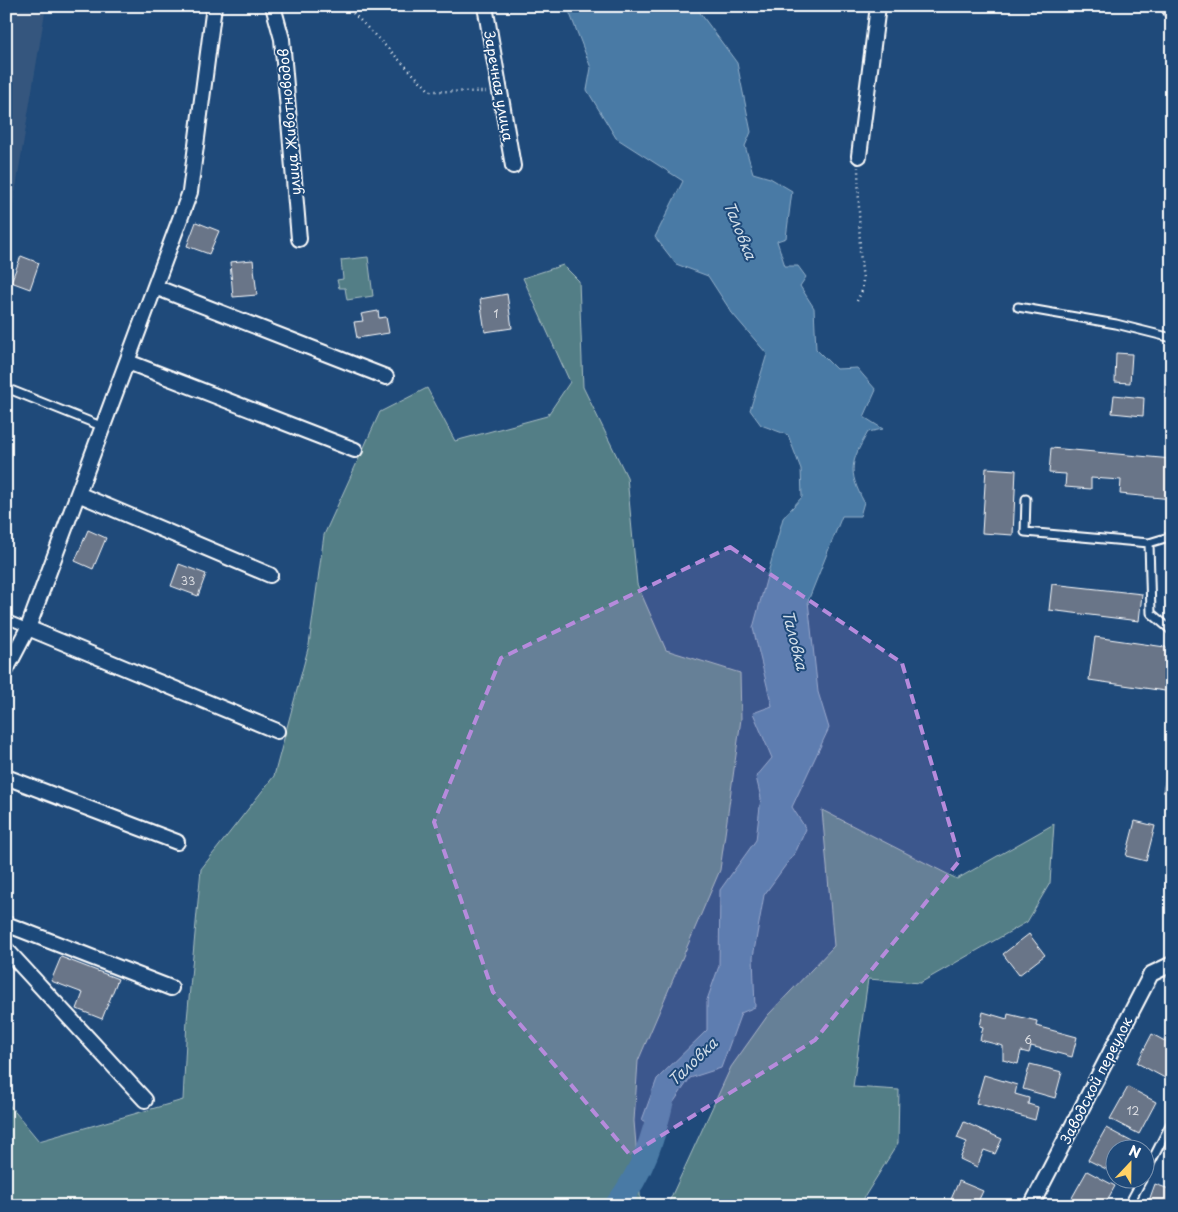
<svg xmlns="http://www.w3.org/2000/svg" width="1178" height="1212" font-family="'Playpen Sans',sans-serif">
  <rect width="100%" height="100%" fill="#1f4a7a"/>
  <filter id="ink" filterUnits="userSpaceOnUse"><feTurbulence type="fractalNoise" baseFrequency=".02" numOctaves="2"/><feDisplacementMap in="SourceGraphic" scale="10" xChannelSelector="R" yChannelSelector="G"/><feConvolveMatrix kernelMatrix="1 2 1 2 8 2 1 2 1" color-interpolation-filters="sRGB"/></filter>
  <g filter="url(#ink)">
    <path fill="#35577e" d="M6,6H46L12,211L6,231Z"/>
    <path fill="#537e86" stroke="#a9bec2" d="M368,257L373,296L347,300L345,288H339L337,280L343,279L341,260Z
      M563,265L579,281L583,387L627,477L637,584L666,650L740,673L741,719L720,870L638,1061L634,1121L641,1206H6V1101L39,1141L183,1100L187,1020L201,869L274,776L309,645L324,535L380,412L427,388L455,441L547,416L570,382L523,278Z
      M822,810L957,879L1054,824L1050,883L1027,922L920,983L868,979L853,1087L899,1090L898,1143L865,1196L861,1206H667L731,1067L768,1015L834,946Z"/>
    <path fill="#497aa5" stroke="#92afc9" d="M567,6H695L737,63L751,132L745,146L753,173L770,178L792,191L786,238L777,241L785,266H798L806,277L800,286L814,308L816,349L836,369L857,368L876,390L864,417L883,429L868,432C851,462 847,470 864,502L860,516H842L808,601L818,692L829,728L792,807L806,829L796,851L764,895L753,957L755,1007L741,1013L721,1068L690,1078L656,1128L642,1120L657,1079L707,1030V1000L719,966L720,890L756,840L761,798L756,777L772,758L753,713L772,706L753,628L783,518L802,497L801,469L788,435L761,425L750,410L767,354L732,313L708,276L676,264L655,237L683,181L616,138L587,90L591,68Z"/>
    <g fill="none" stroke-linecap="round" stroke-linejoin="round">
      <path stroke="#497aa5" stroke-width="24" d="M616,1206C643,1172 654,1137 663,1096"/>
    </g>
    <path fill="#697488" stroke="#fff" d="M196,222L219,231L209,254L187,246Z
      M21,256L39,263L30,289L11,282Z
      M253,260L257,295L233,297L230,262Z
      M507,294L512,328L485,332L480,299Z
      M378,311L379,318L386,317L389,333L357,338L354,322L363,321L361,314Z
      M1116,353L1132,354L1130,383L1115,382Z
      M1114,395L1144,398L1143,416L1112,413Z
      M1051,448L1172,459V499L1120,494L1121,480L1091,478V489L1065,487L1066,474L1049,473Z
      M986,468L1016,470L1013,535L982,533Z
      M88,530L106,538L93,569L75,561Z
      M179,564L206,574L198,596L171,586Z
      M1052,584L1142,594L1139,621L1049,610Z
      M1095,637L1172,648V692L1089,680Z
      M1169,760L1172,761V793L1163,792Z
      M1135,821L1155,826L1146,861L1126,856Z
      M1029,934L1045,955L1019,975L1003,954Z
      M61,957L118,979L102,1019L77,1009L83,993L51,981Z
      M983,1012L1007,1019L1008,1014L1037,1021L1036,1026L1077,1037L1072,1057L1031,1046L1029,1053L1021,1051L1018,1064L1003,1060V1046L980,1040L983,1027L980,1026Z
      M1152,1034L1172,1045V1066L1165,1078L1137,1063Z
      M1030,1064L1062,1072L1055,1098L1023,1089Z
      M984,1075L1017,1085L1015,1094L1029,1098L1028,1104L1038,1107L1035,1120L976,1103Z
      M1128,1087L1156,1102L1139,1134L1110,1119Z
      M964,1122L1002,1139L995,1154L984,1150L977,1167L960,1159L967,1142L957,1138Z
      M1106,1128L1134,1143L1130,1150H1116V1174L1088,1160Z
      M1087,1171L1115,1186L1104,1206H1075L1069,1203Z
      M959,1181L983,1191L976,1206H948Z
      M1155,1184L1172,1190V1206H1147Z"/>
    <g fill="none" stroke-linecap="round" stroke-linejoin="round">
      <defs>
        <path id="service" d="M1018,307L1116,324L1172,338
          M6,388L101,426
          M1170,396L1172,386
          M1026,499L1025,532L1149,543L1172,536
          M1149,543L1151,613L1172,631
          M6,619L28,628
          M1146,1172L1172,1121
          M1128,1206L1142,1180"/>
        <path id="minor" d="M273,6L282,39L299,239
          M485,6L513,166
          M1168,6L1172,12
          M859,156L878,6
          M155,287L386,377
          M128,362L355,450
          M78,494L270,575
          M28,628L277,731
          M6,670L28,628L190,192L214,6
          M6,777L177,842
          M6,924L171,988
          M6,949L145,1100
          M1031,1206L1151,974L1172,964"/>
      </defs>
      <use href="#service" stroke="#fff" stroke-width="11"/>
      <use href="#minor" stroke="#fff" stroke-width="18"/>
      <path stroke="#fff" stroke-width="2.5" stroke-dasharray="1 4" stroke-linecap="butt" d="M346,6L430,91L486,92
        M857,301L862,291L863,280L860,252L858,167"/>
      <use href="#service" stroke="#1f4a7a" stroke-width="7"/>
      <use href="#minor" stroke="#1f4a7a" stroke-width="14"/>
    </g>
  </g>
  <path fill="#b68bdc" fill-opacity="0.2" stroke="#b68bdc" stroke-width="4" stroke-dasharray="10 6" stroke-linejoin="round" d="M730,547L902,663L960,860L815,1040L630,1155L493,992L434,822L501,658Z"/>
  <g text-anchor="middle" dominant-baseline="central" stroke-width="4" stroke-linejoin="round" paint-order="stroke">
    <g font-size="11" fill="#dadce1">
      <text x="496" y="313">1</text>
      <text x="188" y="580">33</text>
      <text x="1028" y="1039">6</text>
      <text x="1133" y="1110">12</text>
    </g>
    <g font-size="14" fill="#fff" stroke="#1f4a7a">
      <text transform="translate(499 86) rotate(80)">Заречная улица</text>
      <text transform="translate(289 122) rotate(-95)">улица Животноводов</text>
      <text transform="translate(1096 1080) rotate(-63)">Заводской переулок</text>
    </g>
    <g font-size="15" font-style="italic" fill="#d2dee8" stroke="#1f4a7a">
      <text transform="translate(741 230) rotate(68)">Таловка</text>
      <text transform="translate(796 640) rotate(76)">Таловка</text>
      <text transform="translate(692 1061) rotate(-44)">Таловка</text>
    </g>
  </g>
  <rect width="1178" height="1212" fill="none" stroke="#1f4a7a" stroke-width="25"/>
  <rect x="12" y="12" width="1153" height="1187" fill="none" stroke="#fff" stroke-width="2" filter="url(#ink)"/>
  <g transform="translate(1130 1164) rotate(22)"><circle r="24" fill="#1f4a7a" stroke="#7992af"/>
  <path d="M0-4L9 19L0 12L-9 19Z" fill="#ffd166"/>
  <text y="-8" font-size="14" font-weight="bold" text-anchor="middle" fill="#ffffff">N</text>
  </g>
</svg>
